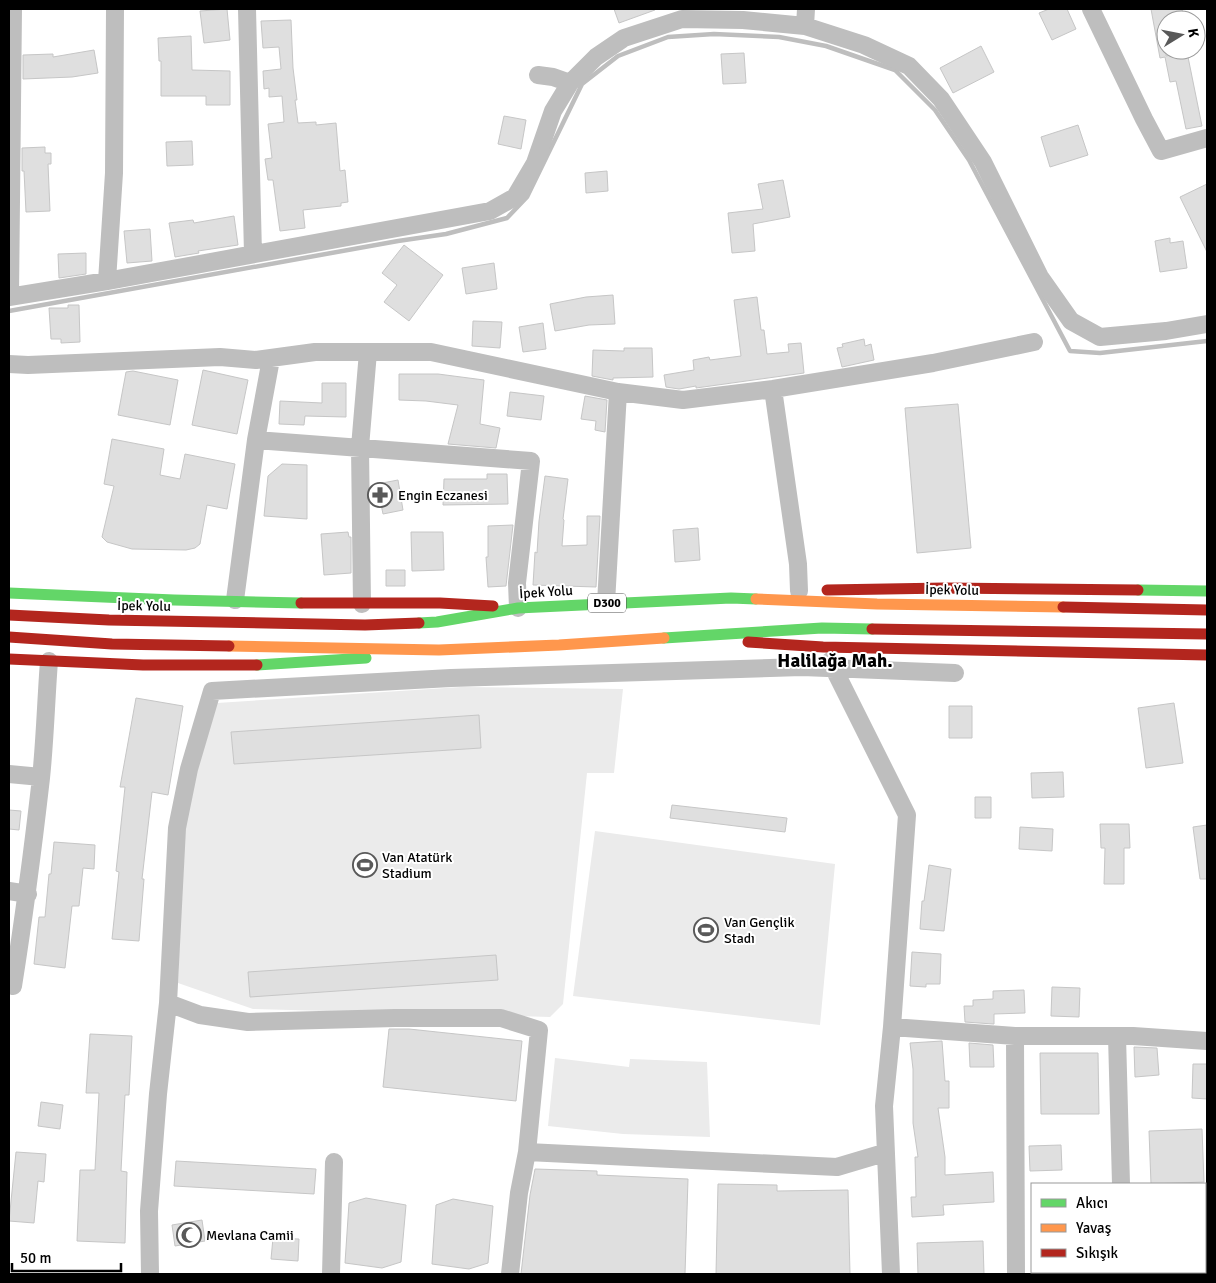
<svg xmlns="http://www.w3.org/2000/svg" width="1216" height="1283" font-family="Signika,sans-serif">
  <rect width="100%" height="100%" fill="#fff"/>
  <path fill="#ebebeb" d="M461,687L623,689L614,773H587L563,1004L550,1017L253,1009L178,983L182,823L217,703Z
    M595,831L835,864L820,1025L573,996Z
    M555,1058L629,1067L630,1059L707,1062L710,1137L623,1134L548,1126Z"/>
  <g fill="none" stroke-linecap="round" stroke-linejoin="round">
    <path stroke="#bebebe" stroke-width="4.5" d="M9,311L398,241L446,234L507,218L527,197L582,84L618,56L668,37L714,34L779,37L826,46L895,70L935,110L969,160L1070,351L1100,353L1207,341"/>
  </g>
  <path fill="#dfdfdf" stroke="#c6c6c6" d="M227,9L230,40L204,43L200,11Z
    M614,9H655V10L619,23Z
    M1049,9H1067L1076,29L1052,40L1039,13Z
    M1151,9H1182L1184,20H1166V56L1187,52L1202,126L1186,129L1176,81L1170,82L1165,57L1160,58Z
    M291,20L293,68L297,100H295L298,123L316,122V125L336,123L340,171L345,170L348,202L341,203V206L303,210L305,228L280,231L273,180H268L265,159L272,158L268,124L284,122L282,96L269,97V88L264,89L263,71L281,69L279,47L263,48L261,21Z
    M191,36L192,70L230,71V105H206V96H161V61H159L158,38Z
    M981,46L994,72L953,93L940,68Z
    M94,50L98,73L72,77L23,79V55L53,54V57Z
    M744,53L746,83L723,84L721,54Z
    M504,116L526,120L521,149L498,144Z
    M1078,125L1088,155L1050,167L1041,137Z
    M192,141L193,165L167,166L166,142Z
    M45,147V153H51V164H48L50,211L26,212L24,171H22V148Z
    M607,171L608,191L586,193L585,173Z
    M783,180L790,217L753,224L755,251L732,253L728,213L763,209L758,184Z
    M1207,184V252L1180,197Z
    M234,216L238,245L198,251L199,253L175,257L169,223L193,220L194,223Z
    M150,229L152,261L127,263L124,231Z
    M1170,238V243L1183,241L1187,268L1160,272L1155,241Z
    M404,245L443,275L409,321L384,302L397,285L382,273Z
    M86,253V274L59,278L58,254Z
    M494,263L497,289L466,294L462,268Z
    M613,295L615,324L589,325L555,331L550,304L586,297Z
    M757,297L761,330H764L767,354L789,352L788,344L801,343L804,373L696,388V386L679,389L666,387L664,375L694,370L693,360L709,357L710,360L741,356L734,300Z
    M68,305H79L80,342L61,343V339H51L49,308H68Z
    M473,321L502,322L500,348L472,346Z
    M543,323L546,349L523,352L519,327Z
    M864,339L865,346L871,344L874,360L842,367L837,348L843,347L842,344Z
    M624,348H652L653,377L613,378V380L592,376L593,350L624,351Z
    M203,370L248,380L237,434L192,425Z
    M133,371L178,380L170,425L118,415L126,372Z
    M399,374H438L484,380L480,424L500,428L496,448L448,444L458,405L426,401L399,400Z
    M322,383H346V417L305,416L304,425L279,424L280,401L322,403Z
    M510,392L544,396L541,420L507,416Z
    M585,396L607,400L605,432L595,430L596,421L581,419Z
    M958,404L971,548L917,553L905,408Z
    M112,439L164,449L160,475L180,479L185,454L235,464L227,509L207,505L200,544L195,548L186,550L132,549L107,542L102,537L114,486L104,484Z
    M282,464L307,465V519L264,516L268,476Z
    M487,474H507L508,504L443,505L444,479H487Z
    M545,476L568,479L563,519L564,520L562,546L587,545V516H600L596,587L533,585L535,552L537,553L539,521Z
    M398,480L403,510L383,514L377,484Z
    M513,525L506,586L488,587L486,557H488V526Z
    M698,528L700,560L675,562L673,530Z
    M348,532L349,537H351V573L324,575L321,534Z
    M411,532H443L444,570L412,571Z
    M386,570H405V586H386Z
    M136,698L183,706L168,795L152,792L142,879H144L139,941L112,939L119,872L116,871L125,787H120Z
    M1174,703L1183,763L1146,768L1138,708Z
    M949,706H972V738H949Z
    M479,715L481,748L234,764L231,732Z
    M1063,772L1064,797L1032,798L1031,773Z
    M975,797H991V818H975Z
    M672,805L787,818L785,832L670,818Z
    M9,810L21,811L19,830L9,829Z
    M1100,824H1129L1130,848H1124V884H1104L1105,848H1101Z
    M1207,825V879H1200L1193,827Z
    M1020,827L1053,829L1052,851L1019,849Z
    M54,842L95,845L94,869L83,868L79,906H72L65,968L34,964L39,917H45L49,874H51Z
    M929,865L951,869L944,931L920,929L922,901H924Z
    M912,952L941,954L940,984H926V987L910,986Z
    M496,955L498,980L250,997L248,972Z
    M1052,987L1080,988L1079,1017L1051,1016Z
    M1024,990L1025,1013L994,1014V1024H993L965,1022L964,1006H973V1000L993,999V991Z
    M389,1029H409L522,1041L516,1101L383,1087Z
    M90,1034L132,1036L129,1095H125L121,1171L127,1172L125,1243L77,1241L80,1170H95L99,1093H86Z
    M942,1041L945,1081H949V1108H938L945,1157V1175L993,1172L994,1202L943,1205L944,1215L912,1217L911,1197H916L915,1157H918L913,1123V1069L910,1043Z
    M969,1043L993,1045L994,1067H970Z
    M1134,1047L1157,1048L1159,1075L1135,1077Z
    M1040,1053H1098L1099,1114H1041Z
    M1193,1064H1207V1099L1192,1098Z
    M41,1102L63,1105L60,1129L38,1126Z
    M1202,1129L1204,1182L1151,1184L1149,1131Z
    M1061,1145L1062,1170L1030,1171L1029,1146Z
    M16,1152L46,1154L44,1182L38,1181L34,1223L9,1221Z
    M176,1161L316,1169L314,1194L174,1186Z
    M535,1169L597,1171V1175L688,1179L685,1274H521L530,1195Z
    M718,1184L777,1185V1191L848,1190L850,1274H716Z
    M366,1198L406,1205L401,1262L382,1268L345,1263L349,1203Z
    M453,1199L493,1206L488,1263L469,1269L432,1264L436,1205Z
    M202,1220L205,1241L175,1246L172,1225Z
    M273,1238L299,1239L298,1261L271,1259Z
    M983,1241L984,1274H918L917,1243Z"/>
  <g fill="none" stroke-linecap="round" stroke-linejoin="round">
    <path stroke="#bebebe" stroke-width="18" d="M247,9L253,254
      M1091,9L1144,119L1161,151L1207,138
      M805,26L806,9
      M538,75L553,77L570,83
      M107,281L114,173L115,9
      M10,296L13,9
      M9,297L107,281L490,211L515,197L535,163L553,111L570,83L596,57L624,38L682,19L743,20L805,26L864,45L909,66L941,99L983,162L1040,277L1071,321L1100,337L1166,331L1207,324
      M9,364L28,365L220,357L256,360L315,352H431L618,392L683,400L773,389L933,363L1034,342
      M773,389L798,564L799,591
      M256,440L531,461L517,583L518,608
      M235,600L256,440L271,359
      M606,603L618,392
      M362,604L360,447L368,352
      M830,661L907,815L892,1027L884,1106L891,1274
      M9,774L41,777
      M9,891L28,894
      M13,986C24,917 33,848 41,778C45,740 46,700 49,661
      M168,1003L200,1015L248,1022L395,1018H501L539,1030L527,1152L519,1193L510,1274
      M892,1027L1015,1036H1133L1207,1041
      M1015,1036L1016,1274
      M1117,1036L1121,1184
      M527,1152L837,1167L884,1153
      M1123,1272V1274
      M150,1274L149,1211L158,1094L168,1003L177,828L189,769L212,691L451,678L802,667L955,673
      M331,1274L334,1162"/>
    <path stroke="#63d668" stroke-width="11" d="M1138,590L1207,591
      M9,593L174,600L301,603
      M419,623L437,622L518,608L731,598L756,599
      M664,638L822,628L872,629
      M257,665L366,658"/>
    <path stroke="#ff974d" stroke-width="11" d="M756,599L877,604L1063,607
      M229,646L439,650L559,645L664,638"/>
    <path stroke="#b3261e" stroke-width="11" d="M827,590L945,588L1138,590
      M301,603H440L493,606
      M1063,607L1207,610
      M9,615L109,620L365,625L419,623
      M872,629L1207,634
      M9,637L112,644L229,646
      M748,642L823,647L1207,655
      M9,659L143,665H257"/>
  </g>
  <defs>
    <symbol id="pharmacy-ring" viewBox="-11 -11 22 22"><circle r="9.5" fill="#fff" stroke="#595959" stroke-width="1.5"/><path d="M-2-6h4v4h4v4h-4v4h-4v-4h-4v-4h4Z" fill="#595959"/></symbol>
    <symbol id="stadium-ring" viewBox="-11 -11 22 22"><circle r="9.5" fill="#fff" stroke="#595959" stroke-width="1.5"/><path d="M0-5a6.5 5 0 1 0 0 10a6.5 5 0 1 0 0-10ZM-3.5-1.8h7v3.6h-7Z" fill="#595959"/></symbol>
    <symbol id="mosque-ring" viewBox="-11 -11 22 22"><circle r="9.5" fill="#fff" stroke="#595959" stroke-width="1.5"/><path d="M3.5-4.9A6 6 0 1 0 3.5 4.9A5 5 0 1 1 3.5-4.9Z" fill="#595959"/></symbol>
  </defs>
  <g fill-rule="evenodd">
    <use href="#pharmacy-ring" x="366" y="481" width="28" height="28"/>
    <use href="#stadium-ring" x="351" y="851" width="28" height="28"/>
    <use href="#stadium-ring" x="692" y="916" width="28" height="28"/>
    <use href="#mosque-ring" x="175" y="1221" width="28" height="28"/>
  </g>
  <g text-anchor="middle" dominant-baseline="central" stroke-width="4" stroke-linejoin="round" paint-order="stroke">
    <rect fill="#fff" stroke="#4c4c4c" stroke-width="1" x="588" y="593.5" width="38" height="19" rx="4"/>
    <g font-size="12" font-weight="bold" fill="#000">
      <text x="607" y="603">D300</text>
    </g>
    <g font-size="14" fill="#000" stroke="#fff" text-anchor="start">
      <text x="398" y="495">Engin Eczanesi</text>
      <text x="382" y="857">Van Atatürk<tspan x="382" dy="16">Stadium</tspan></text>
      <text x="724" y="922">Van Gençlik<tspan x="724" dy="16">Stadı</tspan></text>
      <text x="206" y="1235">Mevlana Camii</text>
    </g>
    <g font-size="14" fill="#000" stroke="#fff">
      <text transform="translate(952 590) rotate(1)">İpek Yolu</text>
      <text transform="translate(546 592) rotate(-4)">İpek Yolu</text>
      <text transform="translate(144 606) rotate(1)">İpek Yolu</text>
    </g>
    <g font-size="19" font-weight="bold" fill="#000" stroke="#fff">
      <text x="835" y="661">Halilağa Mah.</text>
    </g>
  </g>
  <rect width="1216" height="1283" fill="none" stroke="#000000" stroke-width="20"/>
  <rect x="1031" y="1183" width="175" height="90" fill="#ffffff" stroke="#999999"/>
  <rect x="1041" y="1199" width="25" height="8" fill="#63d668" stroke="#999999"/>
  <text x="1076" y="1208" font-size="15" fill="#000000">Akıcı</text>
  <rect x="1041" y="1224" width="25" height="8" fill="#ff974d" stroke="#999999"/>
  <text x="1076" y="1233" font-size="15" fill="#000000">Yavaş</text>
  <rect x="1041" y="1249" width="25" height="8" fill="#b3261e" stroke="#999999"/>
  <text x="1076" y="1258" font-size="15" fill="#000000">Sıkışık</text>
  <g transform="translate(1181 35) rotate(80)"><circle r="24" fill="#ffffff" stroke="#999999"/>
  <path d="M0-4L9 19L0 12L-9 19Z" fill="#595959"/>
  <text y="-8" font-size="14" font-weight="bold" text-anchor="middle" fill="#000000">K</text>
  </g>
  <path d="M12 1263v8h109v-8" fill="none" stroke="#000000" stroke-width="2.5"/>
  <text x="20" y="1263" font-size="15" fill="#000000" stroke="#ffffff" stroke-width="4" paint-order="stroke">50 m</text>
</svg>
